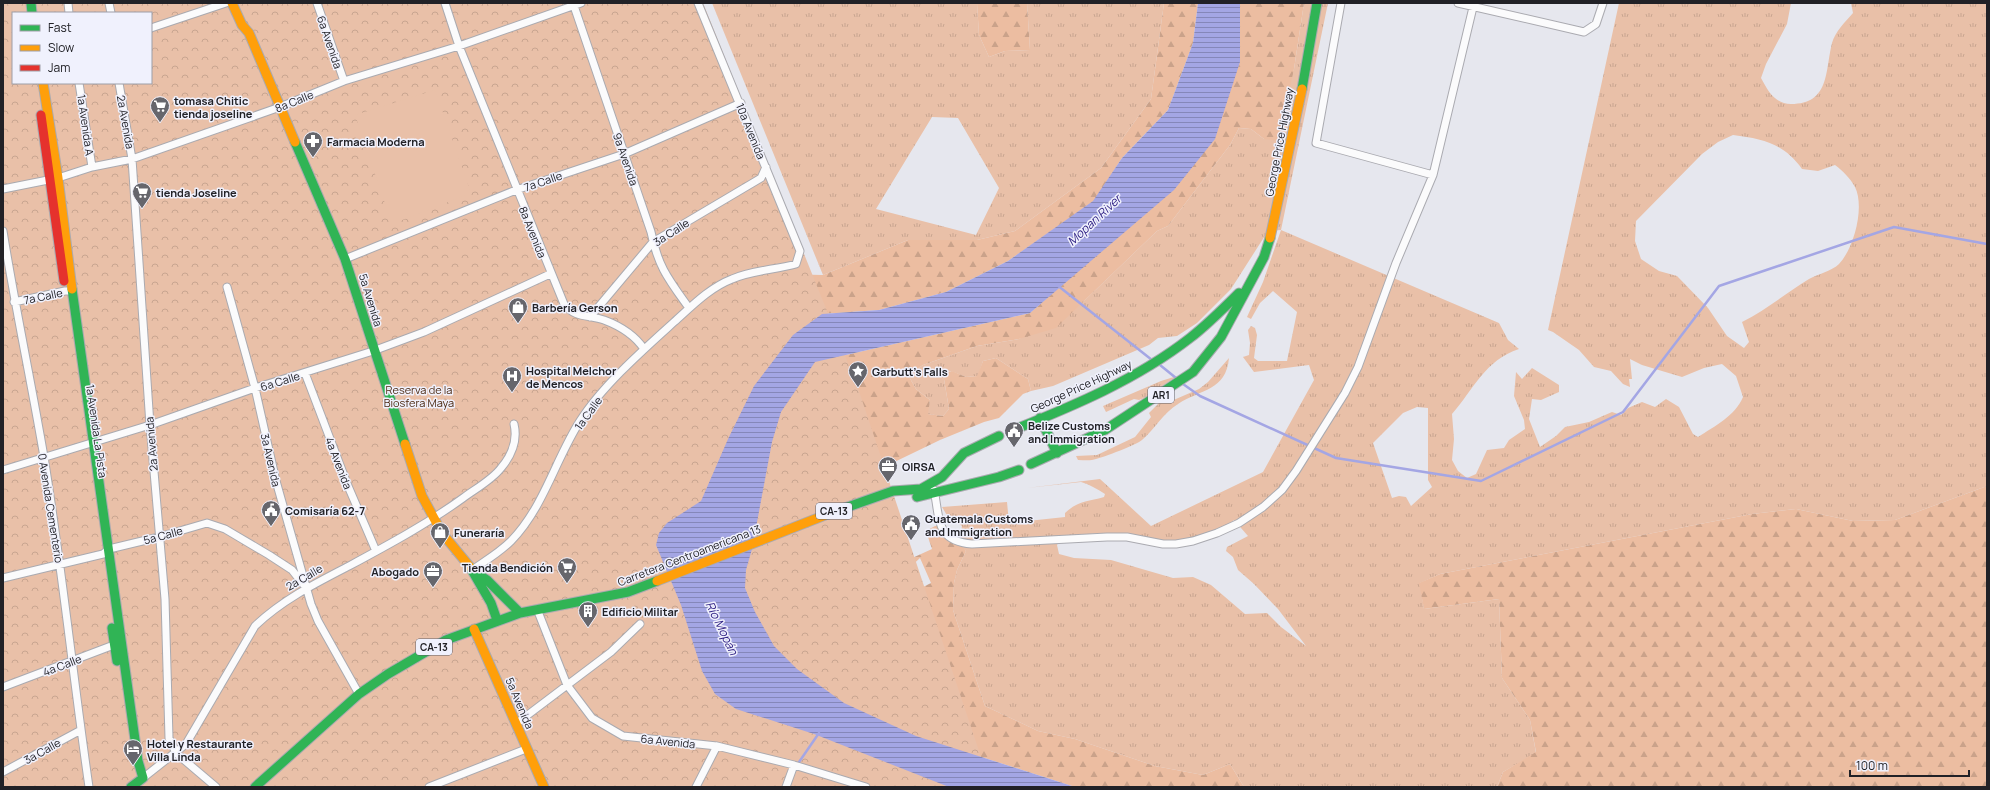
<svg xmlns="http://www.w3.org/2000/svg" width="1990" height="790" font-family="Manrope,sans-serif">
  <defs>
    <pattern id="grass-tufts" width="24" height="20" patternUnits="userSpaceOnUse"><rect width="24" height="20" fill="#e9c0a8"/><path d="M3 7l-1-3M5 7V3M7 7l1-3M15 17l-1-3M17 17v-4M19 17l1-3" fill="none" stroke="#c8a590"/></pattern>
    <pattern id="forest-firs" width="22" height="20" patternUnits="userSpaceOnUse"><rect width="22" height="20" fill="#ecbda1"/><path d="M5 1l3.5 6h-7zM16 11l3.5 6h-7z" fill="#caa28a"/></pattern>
    <pattern id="park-crowns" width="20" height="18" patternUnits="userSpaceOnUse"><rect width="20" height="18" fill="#e9c0a8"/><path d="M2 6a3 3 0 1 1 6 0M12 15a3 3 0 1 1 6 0" fill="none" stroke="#c8a590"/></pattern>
    <pattern id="water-rules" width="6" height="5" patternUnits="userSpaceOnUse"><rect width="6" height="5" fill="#a4a6e4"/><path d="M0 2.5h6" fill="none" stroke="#8587b9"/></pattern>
  </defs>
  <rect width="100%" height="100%" fill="#e6e7ee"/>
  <path fill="url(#grass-tufts)" fill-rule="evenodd" d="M712,3H977L979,35L989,57L1005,51L1030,50L1027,3H1164L1151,99L1101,168L1015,231L977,240H908L823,275ZM932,117L958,118L999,188L976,235L876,209Z
    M1304,3H1328L1281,230L1499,323L1508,340L1519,349C1485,360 1474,389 1452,414L1454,439L1452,460L1458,471L1467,478L1476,474L1487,450L1504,448L1509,440L1525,429L1524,420L1514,396L1516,372L1522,379L1532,368L1559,385V392L1541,400L1532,399L1529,419L1540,447L1556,436L1565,427L1589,422L1612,412L1621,415L1628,408L1642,402L1655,407L1666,399L1679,407L1693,434L1698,437C1715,426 1735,416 1743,397L1736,376L1722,364L1704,368L1682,377L1642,365L1630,359L1632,379H1629L1630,387L1623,384L1611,371L1594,367L1579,350L1553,332L1548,330L1619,3H1791L1787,24L1766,64L1761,78C1768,91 1775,104 1791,104C1830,104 1825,71 1832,43C1835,32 1845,22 1853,13L1851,3H1987V486L1895,520L1853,521L1796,509L1752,514L1440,574L1420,583L1424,609L1499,599L1502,678L1530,720L1536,753L1503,772L1497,787H1244L1230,764L1203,775L1155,766L1075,739L1038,731L985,706L953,610L954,583L957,570L966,551L959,543L962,526L948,517L942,507L1007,502L1009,523L1065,517V513C1079,500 1088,502 1104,497L1105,494C1097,489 1089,484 1081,482L1027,488L1100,479L1151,526L1263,472L1314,380L1309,365L1254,372L1243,357L1249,355L1250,343L1248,330L1251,326L1255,328L1257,335L1254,358L1258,361H1287L1297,312L1273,291L1260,303L1251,319L1247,317L1263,282L1281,230L1268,231L1231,289L1197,323L1177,336L1158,338L1149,345L1053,386L1031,391L1028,379L996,358L983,361L978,376L966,377L951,371L943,373L949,409L943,416L927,414L930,400L916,389L908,375L923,365L977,346L1019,339L1084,301L1157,231L1168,226L1230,145L1239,128L1251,129L1264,139L1294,69ZM1733,135C1763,139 1783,143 1802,169L1818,171L1835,165C1843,171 1850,178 1855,187C1865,207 1854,248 1839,264C1832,271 1818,274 1809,279C1786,293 1766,310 1742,322L1749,342L1744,348L1727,336L1708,308L1677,276L1659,271L1641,259L1635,241L1636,221L1702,154L1718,142ZM1417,407L1428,408V480L1432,487L1411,506L1406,497L1399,496L1392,498L1373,443L1403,413ZM1234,520L1248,536L1227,547L1226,551L1233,557L1238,570L1254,584L1278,609L1306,646L1281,627L1267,613L1245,614L1211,585L1193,577L1173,578L1111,560L1074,558L1059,554L1057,545L1061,538C1086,533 1110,532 1135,535C1146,536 1157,541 1169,542C1193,544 1215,536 1234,520Z
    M1229,358C1226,391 1201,389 1178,404C1163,413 1155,429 1142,440C1136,445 1104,457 1096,459C1091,461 1084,460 1078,460L1076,456L1097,455L1135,437L1151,417L1149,413L1163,399L1169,402L1199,389L1208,382Z
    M1177,376L1144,398L1139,400L1134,399L1106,412L1103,406L1161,381Z"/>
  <path fill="url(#forest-firs)" fill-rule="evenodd" d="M977,3H1027L1030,50L1005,51L989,57L979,35Z
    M1164,3H1198L1193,43L1168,110L1122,158L1094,201L1008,261L946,292L879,310L822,314L781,274L823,275L908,240H977L1015,231L1101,168L1151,99Z
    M1240,3H1304L1294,69L1278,141L1264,139L1251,129L1239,128L1230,145L1168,226L1157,231L1056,328L1019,339L977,346L923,365L908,375L916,389L930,400L928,414L943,416L949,409L943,373L952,371L966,377L977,376L983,361L996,358L1028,379L1031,391L1023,394L999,418L984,422L940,440L882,468L815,362L1030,313L1088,262L1240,62Z
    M1987,486V787H1497L1503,772L1536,752L1530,720L1502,678L1499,599L1424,609L1419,583L1440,574L1752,514L1796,509L1853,521L1895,520Z
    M935,526H938C942,532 946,537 952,541C958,544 962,544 966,551L957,570L954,583L953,610L985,706L1038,731L1075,739L1155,766L1203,775L1230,764L1244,787H1075L916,736L844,703L797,669L774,646L755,612L745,588L746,570L752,549L789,537L771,564C793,575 801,573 823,566L827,574L788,593L802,627L848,621L855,617L849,600L866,594L876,583L884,580L883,576L895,571L896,574L900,572V568H903L910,559L932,549L926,531ZM920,558L931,583L913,592L905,572Z"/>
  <path fill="url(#park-crowns)" fill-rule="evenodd" d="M3,3H703L858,388L991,787H3ZM13,13H151V83H13Z"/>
  <path fill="#e9c0a8" d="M435,90L471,193L392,224L355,115Z"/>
  <path fill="url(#water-rules)" d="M1198,3H1240V62L1215,139L1174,190L1030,313L815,362L781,412L772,442L752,549L746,570L745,588L755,612L774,646L797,669L844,703L916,736L1075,787H949L814,734L736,709L715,694L702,671L681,605L656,545L659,533L667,523L701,501L728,439L754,386L793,335L822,314L879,310L946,292L1008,261L1093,201L1122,158L1168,110L1193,43Z"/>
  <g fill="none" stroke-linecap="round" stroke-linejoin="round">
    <path stroke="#a4a6e4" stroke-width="2.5" d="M1057,285L1152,360
      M1160,365L1176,378
      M1183,384L1200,396L1336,458L1481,481L1623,412L1719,286L1894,227L1987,244
      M797,765L819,733"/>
    <defs>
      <path id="street" d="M68,3L69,13
        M109,3L111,13
        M317,3L344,81
        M445,3L459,46L564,304C574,318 589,315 604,320C620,326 634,334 644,349
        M573,3L651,232C658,267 669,280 689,308
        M1341,3L1316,143L1433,175
        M1458,3L1584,32L1596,24L1603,3
        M151,28L226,3
        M79,83L92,167
        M119,83L132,159L150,425L165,599L169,738L176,753L216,787
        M3,189L58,178L92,167L132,159L280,107L344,81L459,46L581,3
        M3,231C15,306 31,381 44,457C62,567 73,677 89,787
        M345,259L516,190L624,154L741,103
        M227,287L255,388L276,481L311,604L318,621L359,694
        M14,302L65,291H72
        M590,317L653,242L761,178L766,167
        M305,373L348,486L376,551
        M3,470L150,425L255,388L373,351L424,332L550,274
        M934,490C940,518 935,541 972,544L1107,537H1127L1163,544H1176L1193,541L1217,533L1239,523L1263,507L1282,490L1296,471L1345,393L1358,367L1396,263L1433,175L1474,3
        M472,570C485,561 499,553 511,541C544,507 555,460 580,421C602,386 643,350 674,322C692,306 709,288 732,279C752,270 775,270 796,264L800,251L698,3
        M3,578L103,554L109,549L159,537L207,523L225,529L269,555L292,570L303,584
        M537,609L567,685L592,718L623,736L717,746L794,765L866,787
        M3,687L119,643
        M517,723L611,652L640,624
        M3,772L81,730
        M143,778L186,744L255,626C282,600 316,583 349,566C388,545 427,524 463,498C475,489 492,480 501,468C512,455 518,441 514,424
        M429,787L526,749
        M696,787L717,746
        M786,787L794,765"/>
      <path id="fast" d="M31,3L32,13
        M1302,89L1317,3
        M295,142L345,259L405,444
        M72,289L138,761L143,778L131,787
        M1040,418L1057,453
        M1011,431C1073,406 1136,380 1190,338C1207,325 1223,309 1239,293
        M1031,464L1105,430L1193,372L1221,337L1264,257L1270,238
        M917,497L999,477L1019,470
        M828,514L893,491L921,489L942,477L964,453L999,436
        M470,567L491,603L497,620
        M472,570L487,580L520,613
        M112,628L117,661
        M255,787L359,694L388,674L446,640L520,613L628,592L657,581"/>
      <path id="slow" d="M232,3L242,25L249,33L295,142
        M43,83L58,178L72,289
        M1270,238L1302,89
        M405,444L422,496L442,533L470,567
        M657,581L828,514
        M474,629L544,787"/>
      <path id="jam" d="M41,115L64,281"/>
    </defs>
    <use href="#street" stroke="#aaaab0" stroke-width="9"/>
    <use href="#fast" stroke="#aaaab0" stroke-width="11"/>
    <use href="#slow" stroke="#aaaab0" stroke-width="11"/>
    <use href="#jam" stroke="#aaaab0" stroke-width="11"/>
    <use href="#street" stroke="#fbfbfc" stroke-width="7"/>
    <use href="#fast" stroke="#30b455" stroke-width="9"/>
    <use href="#slow" stroke="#ff9f0a" stroke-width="9"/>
    <use href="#jam" stroke="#e5322d" stroke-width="9"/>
  </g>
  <defs>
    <symbol id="supermarket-pin" viewBox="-11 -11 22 30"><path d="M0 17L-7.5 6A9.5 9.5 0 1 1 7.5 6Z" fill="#66666c" stroke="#f0f1fd"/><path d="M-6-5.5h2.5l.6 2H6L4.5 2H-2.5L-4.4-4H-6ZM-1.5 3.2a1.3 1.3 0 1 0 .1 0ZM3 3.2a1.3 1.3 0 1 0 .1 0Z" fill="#fff"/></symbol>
    <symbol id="pharmacy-pin" viewBox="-11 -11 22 30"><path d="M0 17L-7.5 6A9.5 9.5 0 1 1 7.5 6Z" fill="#66666c" stroke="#f0f1fd"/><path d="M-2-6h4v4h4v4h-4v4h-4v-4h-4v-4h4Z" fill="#fff"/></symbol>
    <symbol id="shop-pin" viewBox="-11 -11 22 30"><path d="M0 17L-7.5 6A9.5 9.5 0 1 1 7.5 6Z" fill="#66666c" stroke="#f0f1fd"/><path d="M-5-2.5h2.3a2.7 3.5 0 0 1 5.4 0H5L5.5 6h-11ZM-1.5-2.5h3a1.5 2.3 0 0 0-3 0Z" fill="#fff"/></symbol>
    <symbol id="sight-pin" viewBox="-11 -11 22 30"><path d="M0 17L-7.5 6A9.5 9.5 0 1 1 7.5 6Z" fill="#66666c" stroke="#f0f1fd"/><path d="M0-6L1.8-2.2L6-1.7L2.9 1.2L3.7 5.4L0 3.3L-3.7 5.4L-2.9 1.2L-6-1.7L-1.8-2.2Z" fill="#fff"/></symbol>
    <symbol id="hospital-pin" viewBox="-11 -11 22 30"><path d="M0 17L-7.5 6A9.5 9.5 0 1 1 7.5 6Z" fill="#66666c" stroke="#f0f1fd"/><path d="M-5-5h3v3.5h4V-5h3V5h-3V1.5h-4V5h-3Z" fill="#fff"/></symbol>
    <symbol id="civic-pin" viewBox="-11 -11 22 30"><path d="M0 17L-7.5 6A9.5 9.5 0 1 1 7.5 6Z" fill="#66666c" stroke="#f0f1fd"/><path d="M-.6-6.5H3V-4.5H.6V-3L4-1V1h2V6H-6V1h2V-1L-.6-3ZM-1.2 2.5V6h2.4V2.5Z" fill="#fff"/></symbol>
    <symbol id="office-pin" viewBox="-11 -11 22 30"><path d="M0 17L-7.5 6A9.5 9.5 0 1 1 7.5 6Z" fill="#66666c" stroke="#f0f1fd"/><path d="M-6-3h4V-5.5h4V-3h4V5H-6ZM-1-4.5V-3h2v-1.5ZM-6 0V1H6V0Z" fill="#fff"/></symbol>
    <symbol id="building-pin" viewBox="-11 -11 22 30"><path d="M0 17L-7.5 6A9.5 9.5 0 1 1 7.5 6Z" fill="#66666c" stroke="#f0f1fd"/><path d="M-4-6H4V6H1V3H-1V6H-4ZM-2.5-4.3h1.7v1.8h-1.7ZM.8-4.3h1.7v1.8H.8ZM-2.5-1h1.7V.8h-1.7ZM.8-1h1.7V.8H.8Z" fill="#fff"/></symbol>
    <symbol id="hotel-pin" viewBox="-11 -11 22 30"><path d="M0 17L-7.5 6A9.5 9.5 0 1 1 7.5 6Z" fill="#66666c" stroke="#f0f1fd"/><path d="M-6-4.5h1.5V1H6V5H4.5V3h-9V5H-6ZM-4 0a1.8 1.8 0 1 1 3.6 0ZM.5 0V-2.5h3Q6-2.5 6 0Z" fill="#fff"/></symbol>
  </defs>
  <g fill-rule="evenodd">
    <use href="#supermarket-pin" x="149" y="95" width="22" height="30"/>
    <use href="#pharmacy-pin" x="302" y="130" width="22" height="30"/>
    <use href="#supermarket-pin" x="131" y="181" width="22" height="30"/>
    <use href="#shop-pin" x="507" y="296" width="22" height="30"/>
    <use href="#sight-pin" x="847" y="360" width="22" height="30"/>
    <use href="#hospital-pin" x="501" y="365" width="22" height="30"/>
    <use href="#civic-pin" x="1003" y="420" width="22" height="30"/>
    <use href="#office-pin" x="877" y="455" width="22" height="30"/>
    <use href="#civic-pin" x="260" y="499" width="22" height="30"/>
    <use href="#civic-pin" x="900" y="513" width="22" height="30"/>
    <use href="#shop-pin" x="429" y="521" width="22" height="30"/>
    <use href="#supermarket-pin" x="556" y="556" width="22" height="30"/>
    <use href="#office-pin" x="422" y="560" width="22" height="30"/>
    <use href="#building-pin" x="577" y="600" width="22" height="30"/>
    <use href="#hotel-pin" x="122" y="738" width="22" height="30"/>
  </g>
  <g text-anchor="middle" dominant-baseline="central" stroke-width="3" stroke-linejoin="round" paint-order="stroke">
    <g fill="#f0f1fd" stroke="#5f5f66" stroke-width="1">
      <rect x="1148" y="387" width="26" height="16" rx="3"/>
      <rect x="816" y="503" width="36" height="16" rx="3"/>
      <rect x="416" y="639" width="36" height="16" rx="3"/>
    </g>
    <g font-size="10" font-weight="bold" fill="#212126">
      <text x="1161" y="395">AR1</text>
      <text x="834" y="511">CA-13</text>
      <text x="434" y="647">CA-13</text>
    </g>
    <g font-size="11" fill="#212126" stroke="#f0f1fd">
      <text transform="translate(330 42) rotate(71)">6a Avenida</text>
      <text transform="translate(294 101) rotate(-22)">8a Calle</text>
      <text transform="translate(126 122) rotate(80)">2a Avenida</text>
      <text transform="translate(86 125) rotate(82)">1a Avenida A</text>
      <text transform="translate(751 131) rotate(68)">10a Avenida</text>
      <text transform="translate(1279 142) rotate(-79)">George Price Highway</text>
      <text transform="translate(626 159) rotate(71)">9a Avenida</text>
      <text transform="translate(543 181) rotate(-19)">7a Calle</text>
      <text transform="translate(533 232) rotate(68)">8a Avenida</text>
      <text transform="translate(671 232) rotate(-33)">3a Calle</text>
      <text transform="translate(43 296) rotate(-12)">7a Calle</text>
      <text transform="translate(371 300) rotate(73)">5a Avenida</text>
      <text transform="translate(280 381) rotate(-17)">6a Calle</text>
      <text transform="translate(1081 386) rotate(-25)">George Price Highway</text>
      <text transform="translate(588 413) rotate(-54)">1a Calle</text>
      <text transform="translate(97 431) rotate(82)">1a Avenida La Pista</text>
      <text transform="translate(151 444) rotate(-95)">2a Avenida</text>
      <text transform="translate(271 460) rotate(77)">3a Avenida</text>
      <text transform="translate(339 463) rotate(69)">4a Avenida</text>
      <text transform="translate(51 508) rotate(81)">0 Avenida Cementerio</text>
      <text transform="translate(163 535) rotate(-15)">5a Calle</text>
      <text transform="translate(689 555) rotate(-21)">Carretera Centroamericana 13</text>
      <text transform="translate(304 577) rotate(-30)">2a Calle</text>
      <text transform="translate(62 665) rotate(-21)">4a Calle</text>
      <text transform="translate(520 703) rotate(67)">5a Avenida</text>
      <text transform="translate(668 741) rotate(6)">6a Avenida</text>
      <text transform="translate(42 751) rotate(-29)">3a Calle</text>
    </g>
    <g font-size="11" font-weight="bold" fill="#212126" stroke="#f0f1fd" text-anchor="start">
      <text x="174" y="100">tomasa Chitic<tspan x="174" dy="13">tienda joseline</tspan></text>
      <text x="327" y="141">Farmacia Moderna</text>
      <text x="156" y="192">tienda Joseline</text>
      <text x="532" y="307">Barbería Gerson</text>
      <text x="526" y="370">Hospital Melchor<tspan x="526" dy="13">de Mencos</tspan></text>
      <text x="872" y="371">Garbutt's Falls</text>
      <text x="1028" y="425">Belize Customs<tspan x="1028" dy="13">and Immigration</tspan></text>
      <text x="902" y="466">OIRSA</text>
      <text x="285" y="510">Comisaría 62-7</text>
      <text x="925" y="518">Guatemala Customs<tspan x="925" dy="13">and Immigration</tspan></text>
      <text x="454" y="532">Funeraría</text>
      <text x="553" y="567" text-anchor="end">Tienda Bendición</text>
      <text x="419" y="571" text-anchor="end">Abogado</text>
      <text x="602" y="611">Edificio Militar</text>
      <text x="147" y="743">Hotel y Restaurante<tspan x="147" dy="13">Villa Linda</tspan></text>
    </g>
    <g font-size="11" fill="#4c2a12" stroke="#f0f1fd">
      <text x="419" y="389">Reserva de la<tspan x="419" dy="13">Biosfera Maya</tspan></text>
    </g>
    <g font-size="12" font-style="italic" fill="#302285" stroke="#f0f1fd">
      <text transform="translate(1094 220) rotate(-43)">Mopan River</text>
      <text transform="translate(722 628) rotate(64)">Río Mopán</text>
    </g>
  </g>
  <rect width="1990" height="790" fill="none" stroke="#212126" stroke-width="8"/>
  <rect x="12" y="12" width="140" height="72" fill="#f0f1fd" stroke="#9d9ea7"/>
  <rect x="20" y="25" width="20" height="6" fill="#30b455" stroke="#9d9ea7"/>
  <text x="48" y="32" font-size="12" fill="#212126">Fast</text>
  <rect x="20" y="45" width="20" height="6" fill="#ff9f0a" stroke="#9d9ea7"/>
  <text x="48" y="52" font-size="12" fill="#212126">Slow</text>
  <rect x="20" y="65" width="20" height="6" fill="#e5322d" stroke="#9d9ea7"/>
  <text x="48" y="72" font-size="12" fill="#212126">Jam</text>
  <path d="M1850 770v6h119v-6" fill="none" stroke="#212126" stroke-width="2"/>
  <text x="1856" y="770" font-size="12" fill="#212126" stroke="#f0f1fd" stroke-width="3" paint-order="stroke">100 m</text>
</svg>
